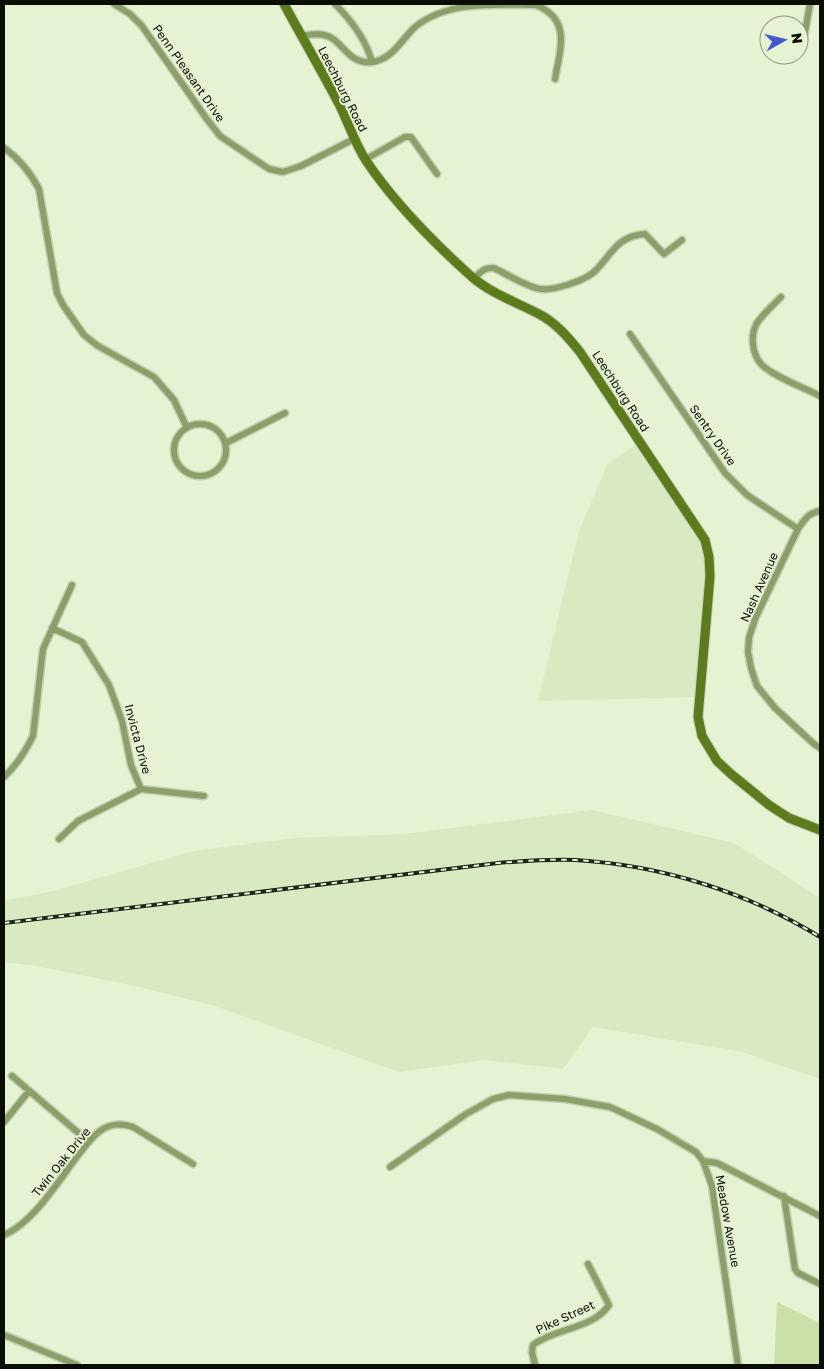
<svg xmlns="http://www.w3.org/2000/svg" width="824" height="1369" font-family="'Golos Text',sans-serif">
  <rect width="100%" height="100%" fill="#e6f3d3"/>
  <path fill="#d9e9c2" d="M640,442L707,548L710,576L700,697L538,701L579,531L608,463Z
    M592,810L734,843L820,898V1079L742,1052L593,1027L563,1069L485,1060L399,1072L215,1006L126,984L37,966L4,962V901L53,891L193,851L296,838L404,834Z"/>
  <path fill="#cbe1a8" d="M777,1302L820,1323V1365H774Z"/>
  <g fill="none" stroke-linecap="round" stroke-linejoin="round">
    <defs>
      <path id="street" d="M114,4L130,14L142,26L206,118L220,136L269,169L283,172L301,166L354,139
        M335,4C351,20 366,40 372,62
        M301,36C308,35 317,33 324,35C342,38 347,65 372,62C393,59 401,40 415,27C448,0 497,5 536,5C572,20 560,49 555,79
        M803,43L810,4
        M4,148C20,159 30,172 39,189L57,293L63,305L84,335L98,346L154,377L174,400L187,428
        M366,159L405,137H411L437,174
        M474,278C481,272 484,267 494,268C508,275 522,284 536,288C550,293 588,280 597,269C613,252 618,236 645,234L664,254L682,240
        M781,297C773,305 763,314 757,323C750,335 752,354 761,364C772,376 805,388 820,396
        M630,334L725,473L747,495L798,529
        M174 450a26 26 0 1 1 52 0a26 26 0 1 1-52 0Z
        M226,443L285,413
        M820,511C808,513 805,519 798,529L755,619L749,638L748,652L751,668L757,686L775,708L814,744L820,748
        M52,628L82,642L109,685L122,721L131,765L141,789
        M4,777C17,765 25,752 33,736L43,649L72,585
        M141,789L204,796
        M59,839L78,821L141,789
        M12,1076L89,1142
        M4,1122L29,1091
        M703,1161L717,1163L820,1216
        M390,1167L466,1114L493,1099L509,1095L565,1099L610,1107L657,1129L696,1152L703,1161L712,1186L738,1365
        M784,1196L795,1269L798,1273L820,1284
        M4,1235C34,1222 59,1180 79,1154C86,1145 94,1134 103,1129C113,1123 122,1124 133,1127L193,1164
        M4,1335L77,1365
        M535,1365L532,1352L533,1345C555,1328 593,1329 609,1305L588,1264"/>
      <path id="secondary" d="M284,4C302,37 321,70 339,104C348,122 354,141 365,159C394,203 433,242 472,277C492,294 516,302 539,314C556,323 568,337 580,352L705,540L709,557L710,576L698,717L702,736L717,761L731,774L769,805L789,818L820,830"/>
    </defs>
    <use href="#street" stroke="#c3ceb2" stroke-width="9"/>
    <use href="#secondary" stroke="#c3ceb2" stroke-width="11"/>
    <use href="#street" stroke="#8ba069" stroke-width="6"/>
    <use href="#secondary" stroke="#5d7a1d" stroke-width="9"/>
    <defs>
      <path id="rail" d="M4,923L498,863C524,861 549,859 575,860C661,865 747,892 820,937"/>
    </defs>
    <use href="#rail" stroke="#202519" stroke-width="4"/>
    <use href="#rail" stroke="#e6f3d3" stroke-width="2" stroke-dasharray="5.5" stroke-linecap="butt"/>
  </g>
  <g text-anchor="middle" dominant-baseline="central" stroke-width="4" stroke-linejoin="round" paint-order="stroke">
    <g font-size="12" fill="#090d04" stroke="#e6f3d3">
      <text transform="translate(189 73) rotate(55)">Penn Pleasant Drive</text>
      <text transform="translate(343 89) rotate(63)">Leechburg Road</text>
      <text transform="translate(621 391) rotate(57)">Leechburg Road</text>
      <text transform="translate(713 435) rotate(55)">Sentry Drive</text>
      <text transform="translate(759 587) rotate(-66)">Nash Avenue</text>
      <text transform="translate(138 739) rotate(75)">Invicta Drive</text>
      <text transform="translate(61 1162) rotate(-51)">Twin Oak Drive</text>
      <text transform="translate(728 1221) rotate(80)">Meadow Avenue</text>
      <text transform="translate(565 1317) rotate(-25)">Pike Street</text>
    </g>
  </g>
  <rect width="824" height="1369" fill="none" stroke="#090d04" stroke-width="10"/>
  <g transform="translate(784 40) rotate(82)"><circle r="24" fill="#e6f3d3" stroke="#8e9780"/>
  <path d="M0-4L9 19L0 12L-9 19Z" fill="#4558cc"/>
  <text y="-8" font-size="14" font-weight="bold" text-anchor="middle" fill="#090d04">N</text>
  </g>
</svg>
